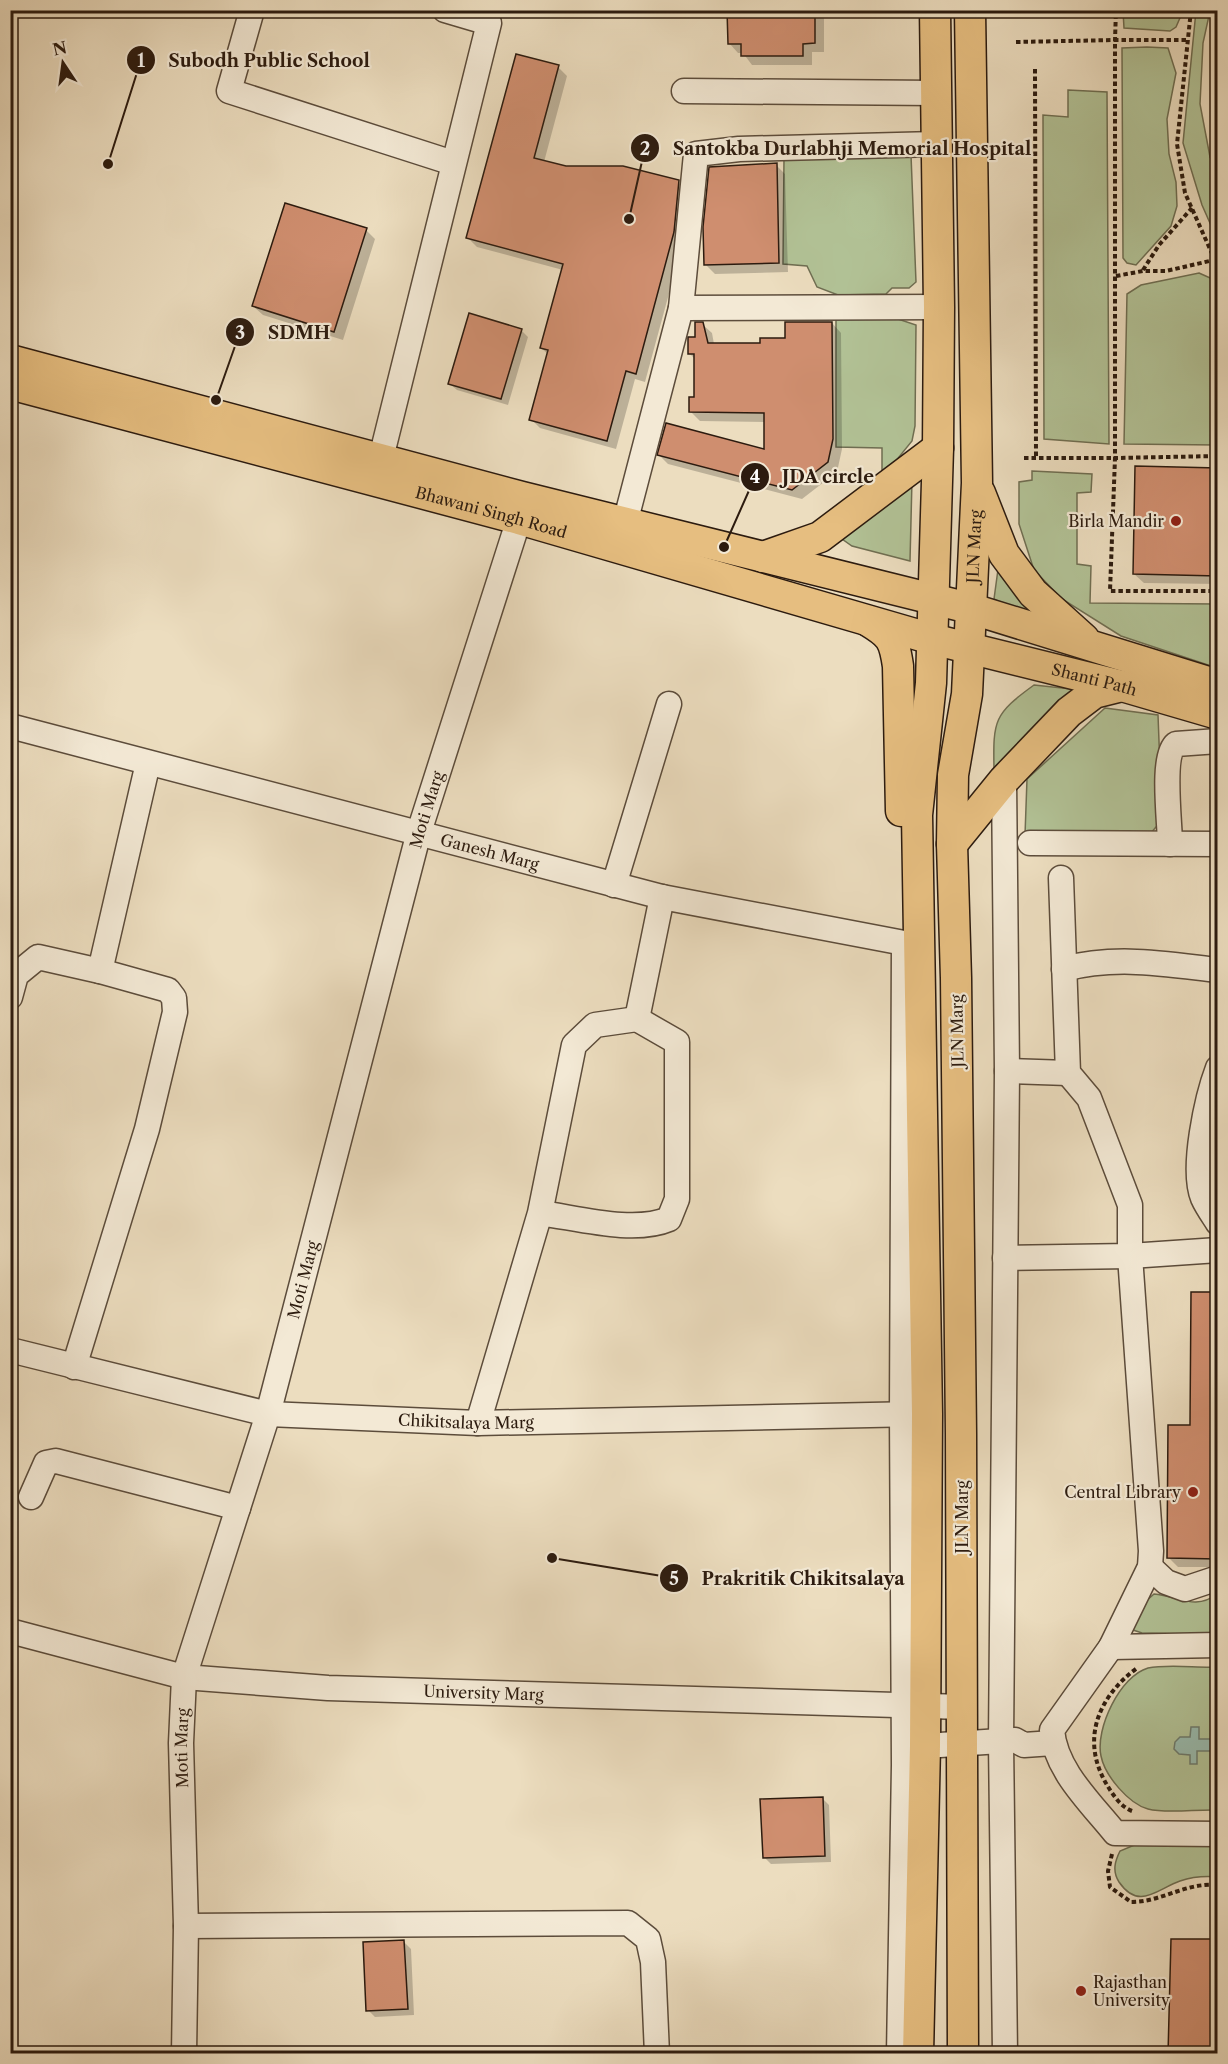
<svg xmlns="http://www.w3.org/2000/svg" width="1228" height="2064" font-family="'Libre Caslon Text',serif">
  <rect width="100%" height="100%" fill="#ecddbf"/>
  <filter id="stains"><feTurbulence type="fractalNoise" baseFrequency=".00333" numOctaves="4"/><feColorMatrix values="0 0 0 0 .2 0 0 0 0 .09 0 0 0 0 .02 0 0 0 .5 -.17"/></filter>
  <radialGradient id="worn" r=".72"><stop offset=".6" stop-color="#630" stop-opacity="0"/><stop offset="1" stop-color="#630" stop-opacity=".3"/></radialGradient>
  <path fill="#b2c296" stroke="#6f6e52" stroke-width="1.5" d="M1123,11V10L1183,11L1176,27L1170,31L1124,28Z
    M1196,11H1210L1203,43L1200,104L1210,157L1217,171V239L1202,205L1183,143Z
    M1147,47L1168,48L1176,73L1167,119L1169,154L1176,182L1177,206L1171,226L1136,265L1127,263L1123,258L1122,48Z
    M1068,90L1107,92L1109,444L1044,439L1043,115L1068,117Z
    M911,155L916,282L909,288H892L886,294L838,295L817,287L807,266L783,264L784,158Z
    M1199,273L1217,281V445L1124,444L1127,294L1141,285Z
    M836,314L889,316L916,325L915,426L912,441L882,478V448L836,447Z
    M1032,471L1092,474L1091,492L1077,493V564L1091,566L1090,603L1217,604V668L1121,636L1062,599L1034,570L1019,524V482L1032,480Z
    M912,480L910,561L852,546L842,539Z
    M999,562L1052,630L994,599Z
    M1034,685L1081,690L1052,712L994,769C993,720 994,714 1034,685Z
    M1105,708L1158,715L1162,820L1150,834L1025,835L1027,779Z
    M1154,1594C1179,1596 1195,1611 1217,1594V1635L1142,1633L1130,1629L1145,1602Z
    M1217,1667V1810C1197,1809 1167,1814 1148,1809C1129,1804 1105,1776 1101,1756C1095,1729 1120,1676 1148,1668C1167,1664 1198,1668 1217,1667Z
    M1217,1840V1877C1205,1876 1192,1877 1180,1881C1157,1889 1139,1911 1119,1882C1112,1871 1115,1861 1120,1851L1144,1841Z"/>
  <path fill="#99bcaf" stroke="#6d7c6f" stroke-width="1.5" d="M1191,1727H1199V1739H1217V1751H1197V1764H1190V1755L1179,1754L1174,1749L1175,1742L1180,1737H1190Z"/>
  <path fill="#0003" d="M729,10H824V52H812V65H752L743,53H738L729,43Z
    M558,67L567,76L544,162L565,168L678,182L687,191L683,242L645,382L635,379L616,449L540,428L531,419L548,354L541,348L563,270L477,247L468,238Z
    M776,165L785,174L788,272L715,274L706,265Z
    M366,230L375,239L343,340L263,315L253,306Z
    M832,323L841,333L842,449L837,472L802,499L668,464L659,455L765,451L766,422L700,421L690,411L695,398L696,360L689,353L702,324L712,333L714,344L761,345L787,340Z
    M521,330L528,337L508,405L457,390L450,384Z
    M1218,469V584L1144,583L1134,574Z
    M1218,1294V1567H1178L1169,1558Z
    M822,1798L829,1805L831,1862L771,1864L764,1857Z
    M404,1942L411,1949L414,2015L375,2017L368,2010Z"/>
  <path fill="#cf8e6f" stroke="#2c1b0f" stroke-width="1.5" d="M727,10H815V43L803,44V56H741V44H728Z
    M516,54L559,65L534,158L566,166H623L679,180L674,232L636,374L626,371L607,441L529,420L548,350L540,348L563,264L466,238Z
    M777,163L779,263L704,265L703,227L709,167Z
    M285,203L367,228L334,332L252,306Z
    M469,313L522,329L501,399L448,384Z
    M695,322H703L708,343H760V338H785V322H832L833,439L828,462L792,490L657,455L666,423L764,449V413L689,412V397H694V354H688V337H695Z
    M1135,466L1218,468V576L1133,574Z
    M1191,1292H1218V1559L1167,1558L1168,1425H1190Z
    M823,1797L825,1856L763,1858L760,1799Z
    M1171,1939H1218V2054H1168Z
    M404,1940L408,2009L366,2011L363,1942Z"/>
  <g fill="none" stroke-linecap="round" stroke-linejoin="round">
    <defs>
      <g id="minor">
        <path d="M252,10L229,91L453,163"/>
        <path d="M684,91L936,93"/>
        <path d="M681,308L696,154L739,149L936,144"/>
        <path d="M381,458L489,23L445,10"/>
        <path d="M625,523L681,308L939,307"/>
        <path id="s1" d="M10,726L662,897L904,943L902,1414L904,1765L899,2054"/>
        <path d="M1004,780L1007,1071L1001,1742L1005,2054"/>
        <path d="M1030,843L1218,844"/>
        <path d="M1170,844C1170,823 1161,756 1176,744L1218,741"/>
        <path d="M1061,878L1068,1073L1089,1098L1130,1205V1256L1151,1551L1150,1567L1111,1647L1052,1730C1055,1770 1091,1803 1115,1833L1218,1834"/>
        <path d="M614,885L669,704"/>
        <path d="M1064,969C1116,955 1165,964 1218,970"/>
        <path d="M100,971L148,763"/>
        <path d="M10,997L16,975L38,957L100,971L168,990L174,998L175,1012L147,1129L74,1367"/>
        <path d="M637,1019L662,897"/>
        <path d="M1218,1068C1207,1097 1191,1169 1203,1198C1207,1207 1213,1215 1218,1223"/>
        <path d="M1007,1071L1068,1073"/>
        <path d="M1005,1258L1130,1256L1218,1250"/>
        <path id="s2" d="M10,1350L268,1414L478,1423L918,1414"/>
        <path d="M478,1423L540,1213L574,1045L595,1025L637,1019L677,1042V1199L669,1219C634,1234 578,1218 540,1213"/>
        <path d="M31,1497L46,1463L56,1461L238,1508"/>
        <path d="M1150,1567L1166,1582L1185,1589L1218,1578"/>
        <path id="s3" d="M10,1631L184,1677L328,1688L963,1707"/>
        <path d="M1111,1647L1218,1645"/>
        <path d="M925,1746L1015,1740L1024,1745L1053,1743"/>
        <path d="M186,1926L628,1923L648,1939L653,1962L657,2054"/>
        <path id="s4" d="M184,2054L186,1926L181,1743L184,1677L268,1414L419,832L519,519"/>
      </g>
      <g id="major">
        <path d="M10,360L522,497L969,608L1218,685"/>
        <path id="s5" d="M10,384L519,519L932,639L1122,686L1218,714"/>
        <path d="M980,493L1004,554L1033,593L1084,639"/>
        <path d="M763,557L820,537L938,448"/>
        <path d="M868,621C891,635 894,639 898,666L901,811"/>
        <path d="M952,844L1004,780L1069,712L1094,693L1122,686"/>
        <path d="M918,2054L925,1746L927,1414L917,815L931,683L938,448L939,307L935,10"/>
        <path id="s6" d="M963,2054L961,1434L956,978L952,844L953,775L967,694L977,483L970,10"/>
      </g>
    </defs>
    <use href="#minor" stroke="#5c4c3b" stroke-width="27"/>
    <use href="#major" stroke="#2c1b0f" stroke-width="33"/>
    <path stroke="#2c1b0f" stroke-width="4" stroke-dasharray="4.5 3" stroke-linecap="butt" d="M1191,10L1177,144L1185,193L1218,267
      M1186,40H1115V458L1218,456
      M1016,42L1115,40L1116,10
      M1035,69L1036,458
      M1143,270L1159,245L1192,208
      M1116,276L1143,271H1166L1214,260
      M1024,458H1115L1110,591H1218
      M1132,1811C1121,1807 1113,1795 1107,1785C1080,1740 1098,1697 1137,1668
      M1112,1854L1108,1871L1110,1887L1131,1902C1162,1902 1186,1882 1218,1885"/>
    <use href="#minor" stroke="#f3e9d5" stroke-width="24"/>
    <use href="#major" stroke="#e6be80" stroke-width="30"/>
  </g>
  <g fill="#8f2418" stroke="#f3e9d5" stroke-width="2">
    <circle cx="1176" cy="521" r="6"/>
    <circle cx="1193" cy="1492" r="6"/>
    <circle cx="1081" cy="1991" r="6"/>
  </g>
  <g text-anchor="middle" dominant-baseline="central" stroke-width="4.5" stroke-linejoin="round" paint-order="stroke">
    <g font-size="16" fill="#2c1b0f" stroke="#f3e9d5">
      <text stroke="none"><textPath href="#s5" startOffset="498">Bhawani Singh Road</textPath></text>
      <text stroke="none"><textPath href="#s6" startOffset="1509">JLN Marg</textPath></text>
      <text stroke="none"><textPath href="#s5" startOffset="1124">Shanti Path</textPath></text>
      <text stroke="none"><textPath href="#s4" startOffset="1278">Moti Marg</textPath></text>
      <text stroke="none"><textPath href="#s1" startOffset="496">Ganesh Marg</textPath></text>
      <text transform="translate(957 1031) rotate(-91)">JLN Marg</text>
      <text stroke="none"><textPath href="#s4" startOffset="792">Moti Marg</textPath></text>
      <text stroke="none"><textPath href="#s2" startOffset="464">Chikitsalaya Marg</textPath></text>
      <text transform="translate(962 1517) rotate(-90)">JLN Marg</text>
      <text stroke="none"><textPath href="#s3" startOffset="480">University Marg</textPath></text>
      <text stroke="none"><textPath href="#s4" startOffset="306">Moti Marg</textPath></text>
    </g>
    <g font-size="16" fill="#2c1b0f" stroke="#f3e9d5" text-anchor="end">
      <text x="1164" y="521">Birla Mandir</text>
      <text x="1181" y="1492">Central Library</text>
      <text x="1093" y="1982" text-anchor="start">Rajasthan<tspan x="1093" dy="18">University</tspan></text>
    </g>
  </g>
  <path fill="none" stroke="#2c1b0f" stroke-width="2" d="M108 164L141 60M629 219L645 148M216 400L240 332M724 547L755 477M552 1558L674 1578"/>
  <g fill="#2c1b0f" stroke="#f3e9d5" stroke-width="2">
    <circle cx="108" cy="164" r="6"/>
    <circle cx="629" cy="219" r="6"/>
    <circle cx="216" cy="400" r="6"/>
    <circle cx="724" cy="547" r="6"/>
    <circle cx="552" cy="1558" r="6"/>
    <circle cx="141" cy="60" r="15"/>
    <circle cx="645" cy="148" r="15"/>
    <circle cx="240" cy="332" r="15"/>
    <circle cx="755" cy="477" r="15"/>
    <circle cx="674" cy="1578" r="15"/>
  </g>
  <g font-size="18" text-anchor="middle" font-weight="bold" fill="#fff">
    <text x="141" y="67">1</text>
    <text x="645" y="155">2</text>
    <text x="240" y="339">3</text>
    <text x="755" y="483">4</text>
    <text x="674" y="1585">5</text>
  </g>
  <g font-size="18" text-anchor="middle" font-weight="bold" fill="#2c1b0f" stroke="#f3e9d5" stroke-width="4.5" stroke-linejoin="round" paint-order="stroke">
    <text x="269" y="67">Subodh Public School</text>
    <text x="852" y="155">Santokba Durlabhji Memorial Hospital</text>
    <text x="299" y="339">SDMH</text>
    <text x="828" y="483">JDA circle</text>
    <text x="803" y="1585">Prakritik Chikitsalaya</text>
  </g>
  <rect width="1228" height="2064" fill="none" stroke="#ecddbf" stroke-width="36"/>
  <rect x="12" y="12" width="1204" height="2040" fill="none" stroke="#2c1b0f" stroke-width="3"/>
  <rect x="18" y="18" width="1192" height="2028" fill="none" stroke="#2c1b0f" stroke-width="1.5"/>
  <g transform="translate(63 63) rotate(347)" stroke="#f3e9d5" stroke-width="4.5" paint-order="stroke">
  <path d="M0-4.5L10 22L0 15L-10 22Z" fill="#2c1b0f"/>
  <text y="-9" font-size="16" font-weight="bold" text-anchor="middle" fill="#2c1b0f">N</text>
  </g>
  <rect width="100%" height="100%" filter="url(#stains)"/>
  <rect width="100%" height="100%" fill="url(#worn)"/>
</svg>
